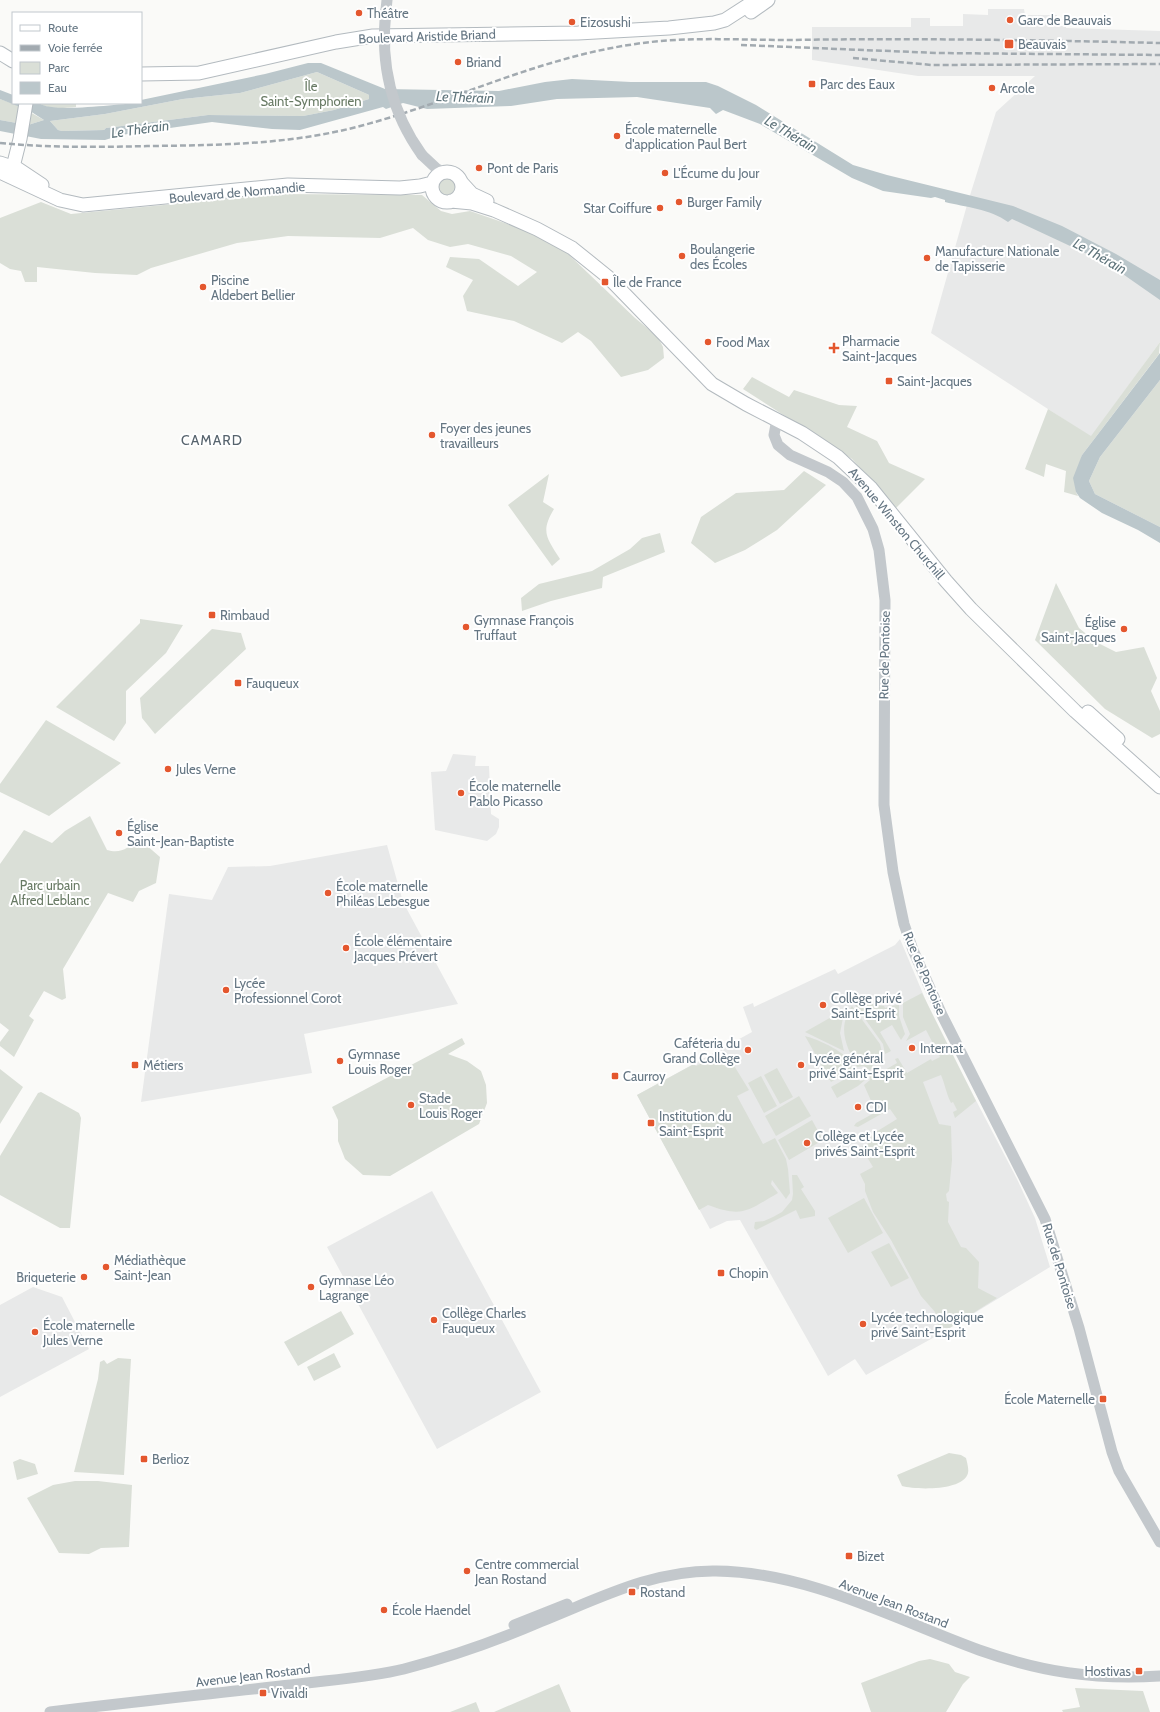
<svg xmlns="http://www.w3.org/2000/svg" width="1160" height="1712" font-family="Cabin,sans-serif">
  <rect width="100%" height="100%" fill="#fafaf8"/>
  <path fill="#e8e9e9" d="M988,9H1024L1025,15H1057V26H1066V28L1160,31V342L1091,437L931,333L967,205L996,112L1035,76H918L812,60V27H911V18H930V26H963V14L988,15Z
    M453,754L476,756L475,766H489L491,814L499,819V827L496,834L487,841L435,830L431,772L446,771Z
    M387,845L403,902L458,1004L304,1034L312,1073L141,1102L169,894L212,900L228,867L270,866Z
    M900,939L934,1020L1017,1179L1035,1218L1050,1267L940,1334L866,1375L855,1359L828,1376L740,1220L727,1221L710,1229L637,1095L752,1032L743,1007L753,1003L754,1007L835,969L838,974L895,945Z
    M432,1191L541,1392L437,1449L327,1247Z
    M33,1287L62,1297L89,1349L0,1397V1305Z"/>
  <path fill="#dadfd7" d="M317,72L367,94L369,95V99L334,110L303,116L208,115L106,128L104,130L62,131L58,130L50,121L105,114L183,99L240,93Z
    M0,99L19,106L44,120L28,125L0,120Z
    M39,103H76V107C65,108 48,110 39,103Z
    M438 187a9 9 0 1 1 18 0a9 9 0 1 1-18 0Z
    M277,194L422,195L441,211L452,214L470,211L522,229L565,251L635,318L658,337L663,347L664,358L648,370L621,377L591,341L578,332L562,343L514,321L467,311L463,296L473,280L446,267L450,257L479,259L518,286L537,272L511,256L468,244L450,247L428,240L413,228L380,238L288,236L237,243L151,268L137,275L95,273L37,267V282H25L21,271L10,269L0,263V218L41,202L71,214Z
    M1160,342L1159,354L1082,455L1076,492L1078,496L1064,492L1066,471L1046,464L1044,477L1025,469L1048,409L1091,436Z
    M752,377L789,397L794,390L839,405L857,406L847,427L877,441L889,463L925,479L896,508L852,459L743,389Z
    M1160,380V527L1095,494L1089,481L1100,457Z
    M804,471L826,485L777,530L745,550L715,563L691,543L701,517L736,493L784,490Z
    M549,474L543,502L554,509C540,532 547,538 560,559L552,566L508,505Z
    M660,533L665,552L603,577L602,588L551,601L522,611L521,598L539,584L592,571L630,549L642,538Z
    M1056,583L1079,628L1096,642L1116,652L1144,647L1157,678L1151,691L1160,711V734L1152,738L1105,709L1035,640Z
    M140,619L183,625L166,653L126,691V723L114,741L56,707L140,623Z
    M212,629L241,633L246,649L155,734L142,718L140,698Z
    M46,720L121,763L49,816L0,792V784Z
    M90,816L107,850C121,854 129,848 138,838L160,857L156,883L139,891L133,902L108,893L63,969L66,998L62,1000L44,991L29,1016L34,1020L14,1057L0,1046V1042L9,1030L0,1023V864L24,830L52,843L65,831Z
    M922,993L976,1101L955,1118L953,1112L957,1110L953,1102L951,1103C946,1093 945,1084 941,1075L923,1082L939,1124L951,1126L952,1160L949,1191L946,1194L947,1201L949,1202L948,1222L961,1247L966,1248L979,1262L978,1288L997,1298L940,1334L935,1312L921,1296L891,1240L873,1212L865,1191V1184L860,1174L873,1167L861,1147L871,1142V1135L897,1119L890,1109L858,1127L854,1126L856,1123L876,1112L864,1085L870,1080V1073L875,1070L878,1074L897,1063L895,1059L898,1058L907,1073L931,1059L932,1061L940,1057L926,1030L906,1041L910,1034L903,1017V1003Z
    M860,1002L884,1006L885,1008L899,1004V1016L905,1034L901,1040L892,1025L880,1032L891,1051L885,1054L883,1044L855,1005Z
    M852,1006L880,1044L883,1056L871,1062L874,1068L869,1070L864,1066L857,1067C846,1046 837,1028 852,1006Z
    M842,1011L844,1013L840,1033L844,1051L805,1032Z
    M805,1036C817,1039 856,1055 851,1070L831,1082Z
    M462,1038L465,1044L448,1054L467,1061L481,1071L486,1085L487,1103L479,1124L390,1176L363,1175L345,1159L338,1141V1120L332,1107Z
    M712,1058L727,1067L733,1064L749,1090L737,1096L763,1144L775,1138L786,1159L788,1169L790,1193L786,1199L772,1180L771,1184L778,1193C747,1211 743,1218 708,1205L699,1210L637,1095L694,1064L696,1066Z
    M777,1068L793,1097L780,1104L764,1075Z
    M0,1069L23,1087L0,1124Z
    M865,1072L868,1075L865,1080L858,1086L837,1098L831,1087L854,1074L860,1081L865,1080L863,1073Z
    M761,1076L777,1106L764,1113L748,1083Z
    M41,1092L79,1113L81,1118L70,1228H60L0,1195V1156L38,1093Z
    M799,1096L811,1116L776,1136L765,1116Z
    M812,1120L823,1140L789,1160L778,1140Z
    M792,1175H797L804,1187L801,1189L815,1211V1216L800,1219L796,1210L756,1230L754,1228L755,1222L764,1221L773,1217L782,1212L792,1200L793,1194Z
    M864,1198L883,1233L848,1253L828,1218Z
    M889,1243L909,1278L891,1287L871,1252Z
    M341,1311L354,1334L298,1366L284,1342Z
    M334,1353L341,1367L314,1381L307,1367Z
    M118,1358L131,1359L124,1475L74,1472L98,1379L100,1362L104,1360L107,1364Z
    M949,1453L961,1455L966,1458C967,1462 969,1469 968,1473C964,1491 916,1490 902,1486L897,1475Z
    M20,1459L35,1464L38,1474L17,1480L13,1462Z
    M75,1481H98L132,1485L129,1547L101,1548L89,1554L59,1553L27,1498L53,1485Z
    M930,1659L949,1664L955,1672L970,1677L963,1684L946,1712H871L861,1683L919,1661Z
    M559,1684L571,1712H494Z
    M1075,1688L1143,1691L1150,1712H1063L1062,1710L1080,1707Z
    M476,1702L480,1712H450Z"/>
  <path fill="#bbc7cb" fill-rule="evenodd" d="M308,63H321L385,89L499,91L545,82L572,79L631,82H706L718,86L756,105L853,165L887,175L1013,206L1062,226L1116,254L1160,280V300L1117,270L1098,259L1012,219L1008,222C990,209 965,207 945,202V200L935,197L931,198L883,191L852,178L760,124L723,110L716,114L710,108L637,97L557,99L511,106L427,109L403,103L386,109L383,107L300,130L272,129L212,122L121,135L105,140L41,139L0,131V120L28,125L44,120L30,111L0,99V90L13,95V103H39C53,114 121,103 141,103V100L265,74ZM317,72L367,94L369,95V99L334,110L303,116L208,115L106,128L104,130L62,131L58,130L50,121L105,114L183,99L240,93Z
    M1160,353V380L1100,457L1089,481L1095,494L1160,527V543L1138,530L1102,513L1080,498L1076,492L1073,478L1082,455Z"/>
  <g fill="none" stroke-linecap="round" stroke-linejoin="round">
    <defs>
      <path id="secondary" d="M751,12L768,0
        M0,53L13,61
        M141,74L199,73L336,42L373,36L578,33L669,28L714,23L725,20L756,0
        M0,163L18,169L42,185
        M0,172L60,200L83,205L288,185L400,188L420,186L432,183
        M432 187a15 15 0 1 1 30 0a15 15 0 1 1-30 0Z
        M11,175L20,139L26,103
        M461,182L472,194L487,201
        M451,201L472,203L494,210L537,229L572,248L608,277L712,384L746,404L802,433L838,457L871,488L946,581L971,609L1075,711L1160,787
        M1088,712L1118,739"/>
    </defs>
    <use href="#secondary" stroke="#b3babf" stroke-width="15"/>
    <path stroke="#c3c8cc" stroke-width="11" d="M386,10L387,0
      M422,155L437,169L445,173
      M777,419L774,435L778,445L790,455L828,472L843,482L857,497L873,529L879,550L885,600L884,805L893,872L904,924L913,950L942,1015L1045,1219L1079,1328L1112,1452L1119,1471L1160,1542
      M514,1625L567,1604
      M50,1712C130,1702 210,1694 290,1685C328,1680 367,1678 404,1669C450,1657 496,1641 540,1622C598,1599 652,1570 716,1571C808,1572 894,1619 979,1650C1041,1672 1094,1680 1160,1676"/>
    <use href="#secondary" stroke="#fff" stroke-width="13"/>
    <path stroke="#a2aab0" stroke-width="2.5" stroke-dasharray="6 3" stroke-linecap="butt" d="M741,45L937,53L1160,55
      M853,58L932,65L1160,64
      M0,143C51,148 102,147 153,146C225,145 295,144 364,125C453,101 537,59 629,45C682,36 735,40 788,40C912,38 1036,40 1160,43"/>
    <path stroke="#c3c8cc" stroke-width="11" d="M386,10C380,62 391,112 422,155"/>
  </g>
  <g fill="#e4572e" stroke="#fff" stroke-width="1.5">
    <circle cx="359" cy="13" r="4"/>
    <circle cx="1010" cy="20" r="4"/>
    <circle cx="572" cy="22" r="4"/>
    <rect x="1004" y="39" width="10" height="10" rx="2"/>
    <circle cx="458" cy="62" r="4"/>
    <rect x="808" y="80" width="8" height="8" rx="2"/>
    <circle cx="992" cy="88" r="4"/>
    <circle cx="617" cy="136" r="4"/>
    <circle cx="479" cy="168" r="4"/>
    <circle cx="665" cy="173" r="4"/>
    <circle cx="679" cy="202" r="4"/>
    <circle cx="660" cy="208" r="4"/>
    <circle cx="682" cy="256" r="4"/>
    <circle cx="927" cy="258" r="4"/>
    <rect x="601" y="278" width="8" height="8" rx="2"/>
    <circle cx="203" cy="287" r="4"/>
    <circle cx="708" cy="342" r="4"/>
    <path d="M832 342h4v4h4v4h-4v4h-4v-4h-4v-4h4z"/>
    <rect x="885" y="377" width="8" height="8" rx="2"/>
    <circle cx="432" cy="435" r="4"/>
    <rect x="208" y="611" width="8" height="8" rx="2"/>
    <circle cx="466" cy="627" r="4"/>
    <circle cx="1124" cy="629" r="4"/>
    <rect x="234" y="679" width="8" height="8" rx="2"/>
    <circle cx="168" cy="769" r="4"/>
    <circle cx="461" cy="793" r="4"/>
    <circle cx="119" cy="833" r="4"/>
    <circle cx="328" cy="893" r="4"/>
    <circle cx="346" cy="948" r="4"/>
    <circle cx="226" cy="990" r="4"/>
    <circle cx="823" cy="1005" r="4"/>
    <circle cx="912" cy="1048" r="4"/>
    <circle cx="748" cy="1050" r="4"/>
    <circle cx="340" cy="1061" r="4"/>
    <rect x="131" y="1061" width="8" height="8" rx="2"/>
    <circle cx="801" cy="1065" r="4"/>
    <rect x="611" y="1072" width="8" height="8" rx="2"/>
    <circle cx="411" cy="1105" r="4"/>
    <circle cx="858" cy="1107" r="4"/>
    <rect x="647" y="1119" width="8" height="8" rx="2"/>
    <circle cx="807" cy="1143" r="4"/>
    <circle cx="106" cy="1267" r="4"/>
    <rect x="717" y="1269" width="8" height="8" rx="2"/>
    <circle cx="84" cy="1277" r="4"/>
    <circle cx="311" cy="1287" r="4"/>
    <circle cx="434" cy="1320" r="4"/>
    <circle cx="863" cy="1324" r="4"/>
    <circle cx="35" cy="1332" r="4"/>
    <rect x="1099" y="1395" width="8" height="8" rx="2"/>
    <rect x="140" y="1455" width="8" height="8" rx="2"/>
    <rect x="845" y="1552" width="8" height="8" rx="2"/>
    <circle cx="467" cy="1571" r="4"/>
    <rect x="628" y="1588" width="8" height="8" rx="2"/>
    <circle cx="384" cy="1610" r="4"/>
    <rect x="1135" y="1667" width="8" height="8" rx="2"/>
    <rect x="259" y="1689" width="8" height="8" rx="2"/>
  </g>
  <g text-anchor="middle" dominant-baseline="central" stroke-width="4" stroke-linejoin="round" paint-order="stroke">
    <g font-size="13" fill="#657683" stroke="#fff" text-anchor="start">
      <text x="367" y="13">Théâtre</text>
      <text x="1018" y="20">Gare de Beauvais</text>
      <text x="580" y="22">Eizosushi</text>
      <text x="1018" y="44">Beauvais</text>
      <text x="466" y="62">Briand</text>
      <text x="820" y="84">Parc des Eaux</text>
      <text x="1000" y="88">Arcole</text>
      <text x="625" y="129">École maternelle<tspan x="625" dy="15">d'application Paul Bert</tspan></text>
      <text x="487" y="168">Pont de Paris</text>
      <text x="673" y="173">L'Écume du Jour</text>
      <text x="687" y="202">Burger Family</text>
      <text x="652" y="208" text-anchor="end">Star Coiffure</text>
      <text x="690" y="249">Boulangerie<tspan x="690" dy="15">des Écoles</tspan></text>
      <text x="935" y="251">Manufacture Nationale<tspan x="935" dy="15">de Tapisserie</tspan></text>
      <text x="211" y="280">Piscine<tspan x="211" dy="15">Aldebert Bellier</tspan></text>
      <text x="613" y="282">Île de France</text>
      <text x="842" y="341">Pharmacie<tspan x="842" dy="15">Saint-Jacques</tspan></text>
      <text x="716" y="342">Food Max</text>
      <text x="897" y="381">Saint-Jacques</text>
      <text x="440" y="428">Foyer des jeunes<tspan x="440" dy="15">travailleurs</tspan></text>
      <text x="220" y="615">Rimbaud</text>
      <text x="474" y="620">Gymnase François<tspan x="474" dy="15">Truffaut</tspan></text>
      <text x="1116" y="622" text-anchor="end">Église<tspan x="1116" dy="15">Saint-Jacques</tspan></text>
      <text x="246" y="683">Fauqueux</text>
      <text x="176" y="769">Jules Verne</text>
      <text x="469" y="786">École maternelle<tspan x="469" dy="15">Pablo Picasso</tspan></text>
      <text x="127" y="826">Église<tspan x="127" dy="15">Saint-Jean-Baptiste</tspan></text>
      <text x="336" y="886">École maternelle<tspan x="336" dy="15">Philéas Lebesgue</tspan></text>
      <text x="354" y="941">École élémentaire<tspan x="354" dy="15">Jacques Prévert</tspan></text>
      <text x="234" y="983">Lycée<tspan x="234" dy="15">Professionnel Corot</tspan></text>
      <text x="831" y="998">Collège privé<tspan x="831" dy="15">Saint-Esprit</tspan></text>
      <text x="740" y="1043" text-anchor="end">Caféteria du<tspan x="740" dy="15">Grand Collège</tspan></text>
      <text x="920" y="1048">Internat</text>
      <text x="348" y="1054">Gymnase<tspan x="348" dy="15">Louis Roger</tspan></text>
      <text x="809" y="1058">Lycée général<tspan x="809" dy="15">privé Saint-Esprit</tspan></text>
      <text x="143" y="1065">Métiers</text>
      <text x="623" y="1076">Caurroy</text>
      <text x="419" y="1098">Stade<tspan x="419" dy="15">Louis Roger</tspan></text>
      <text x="866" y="1107">CDI</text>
      <text x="659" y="1116">Institution du<tspan x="659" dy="15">Saint-Esprit</tspan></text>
      <text x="815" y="1136">Collège et Lycée<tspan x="815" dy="15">privés Saint-Esprit</tspan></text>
      <text x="114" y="1260">Médiathèque<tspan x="114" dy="15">Saint-Jean</tspan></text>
      <text x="729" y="1273">Chopin</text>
      <text x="76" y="1277" text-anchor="end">Briqueterie</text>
      <text x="319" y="1280">Gymnase Léo<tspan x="319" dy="15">Lagrange</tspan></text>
      <text x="442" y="1313">Collège Charles<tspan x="442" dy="15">Fauqueux</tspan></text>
      <text x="871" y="1317">Lycée technologique<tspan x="871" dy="15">privé Saint-Esprit</tspan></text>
      <text x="43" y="1325">École maternelle<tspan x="43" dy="15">Jules Verne</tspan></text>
      <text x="1095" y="1399" text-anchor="end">École Maternelle</text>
      <text x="152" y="1459">Berlioz</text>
      <text x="857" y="1556">Bizet</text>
      <text x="475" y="1564">Centre commercial<tspan x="475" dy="15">Jean Rostand</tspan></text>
      <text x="640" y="1592">Rostand</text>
      <text x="392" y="1610">École Haendel</text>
      <text x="1131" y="1671" text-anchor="end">Hostivas</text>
      <text x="271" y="1693">Vivaldi</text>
    </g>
    <g font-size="13" fill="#657683" stroke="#fff">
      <text transform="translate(427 36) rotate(-2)">Boulevard Aristide Briand</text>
      <text transform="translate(237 192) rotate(-5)">Boulevard de Normandie</text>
      <text transform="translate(897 523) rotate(50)">Avenue Winston Churchill</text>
      <text transform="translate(884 655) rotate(-89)">Rue de Pontoise</text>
      <text transform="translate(925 973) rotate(67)">Rue de Pontoise</text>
      <text transform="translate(1060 1266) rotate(73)">Rue de Pontoise</text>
      <text transform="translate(894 1603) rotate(21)">Avenue Jean Rostand</text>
      <text transform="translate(253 1675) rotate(-7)">Avenue Jean Rostand</text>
    </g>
    <g font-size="13" fill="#687a64" stroke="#fff">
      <text x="311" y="86">Île<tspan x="311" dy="15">Saint-Symphorien</tspan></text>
      <text x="50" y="885">Parc urbain<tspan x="50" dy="15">Alfred Leblanc</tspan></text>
    </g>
    <g font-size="14" font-style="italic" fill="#60757c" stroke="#fff">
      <text transform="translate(465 97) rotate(2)">Le Thérain</text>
      <text transform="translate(140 129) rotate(-8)">Le Thérain</text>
      <text transform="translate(791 134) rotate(31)">Le Thérain</text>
      <text transform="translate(1100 256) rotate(29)">Le Thérain</text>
    </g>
    <g font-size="14" letter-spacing="1" fill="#57646e" stroke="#fff">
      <text x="212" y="440">CAMARD</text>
    </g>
  </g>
  <rect x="12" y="12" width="130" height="92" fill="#ffffff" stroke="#c1c8cd"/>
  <rect x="20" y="25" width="20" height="6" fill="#ffffff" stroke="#c1c8cd"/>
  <text x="48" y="32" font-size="12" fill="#657683">Route</text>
  <rect x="20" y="45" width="20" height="6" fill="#a2aab0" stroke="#c1c8cd"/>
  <text x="48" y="52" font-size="12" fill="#657683">Voie ferrée</text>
  <rect x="20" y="62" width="20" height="12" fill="#dadfd7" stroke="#c1c8cd"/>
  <text x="48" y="72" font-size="12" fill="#657683">Parc</text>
  <rect x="20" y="82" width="20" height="12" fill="#bbc7cb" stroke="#c1c8cd"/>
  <text x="48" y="92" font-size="12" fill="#657683">Eau</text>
</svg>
